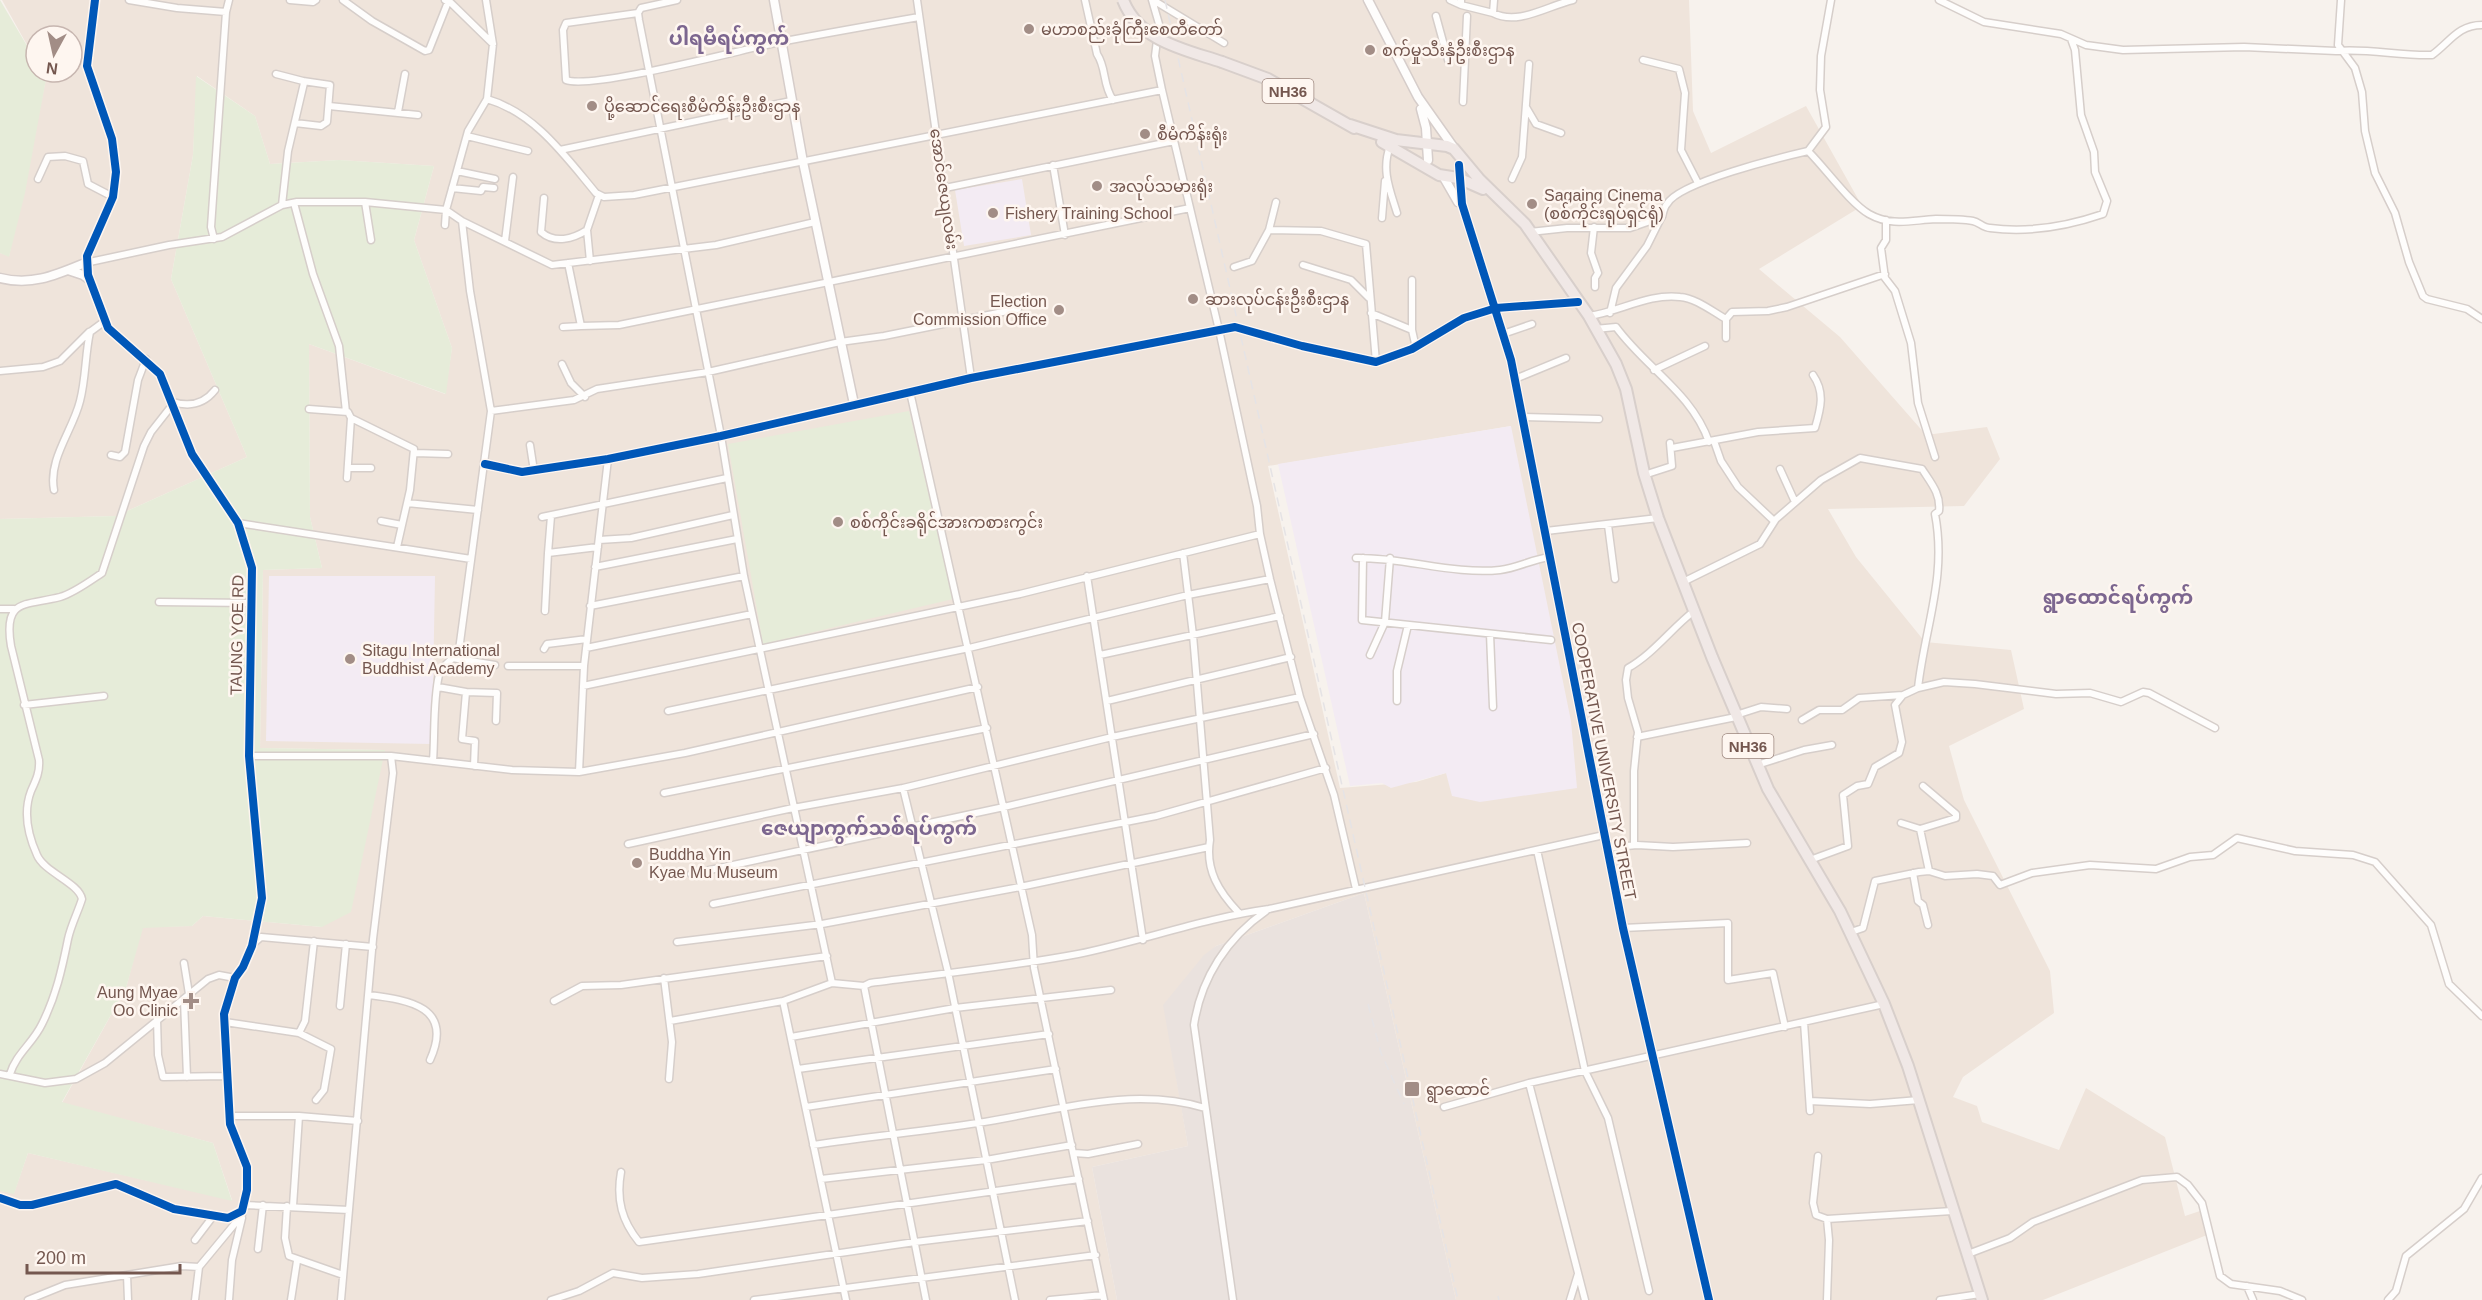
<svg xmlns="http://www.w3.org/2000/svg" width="2482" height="1300" font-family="Helvetica,'Noto Sans Myanmar',sans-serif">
  <rect width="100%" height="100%" fill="#f7f2ed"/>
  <path fill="#efe4db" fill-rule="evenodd" d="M2,0H1689L1693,111L1711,153L1806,106L1862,206L1759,269L1840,337L1926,435L1987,427L2000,459L1964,506L1828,509L1856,557L1925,642L2011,650L2024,709L1949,746L1964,800L2050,971L2054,1013L1963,1077L1953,1097L1977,1106L1982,1122L2059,1150L2086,1088L2165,1137L2185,1216L2200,1211L2207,1235L2043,1300H1456L1364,893L1216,946L1164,1005L1188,1146L1092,1167L1117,1300H0V1191L14,1193L28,1153L232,1200L213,1143L62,1103L126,988L142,927L192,926L203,916L322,927L384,750L260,748L263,570L322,568L310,517L309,344L445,394L452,348L414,240L434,166L339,160L270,164L255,116L197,76L193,155L171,279L247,457L116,516L0,519V253L9,256L46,79L42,72H72V36H36V61ZM1511,426L1446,773L1416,782L1340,788L1268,466Z"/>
  <path fill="#eae2de" d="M1364,893L1456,1300H1117L1092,1167L1188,1146L1163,1005L1204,955L1216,946Z"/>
  <path fill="#f3ebf3" d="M1022,179L1031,235L964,246L955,190Z
    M1511,426L1571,721L1577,788L1480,802L1452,796L1446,773L1391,788L1382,783L1350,786L1278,464Z
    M269,576H435L432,744L266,741Z"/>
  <path fill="#e6ecd9" d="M0,0L36,61V72H42L46,79L25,193L9,257L0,253Z
    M196,76L255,116L270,164L339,160L434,166L414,240L452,348L446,394L309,344L310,517L322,568L263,570L260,748L385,750L351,912L322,927L203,916L192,926L143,928L126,988L62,1102L213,1143L232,1201L28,1153L14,1194L0,1191V519L116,516L247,457L171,279L193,155Z
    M909,411L953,599L763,644L728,444Z"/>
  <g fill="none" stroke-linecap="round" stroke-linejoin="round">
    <defs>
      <path id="street" d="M129,0L177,8L226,12L229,0
        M290,0L313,2L316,0
        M343,0L372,21L425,51L429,50L448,2L445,0
        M448,0L493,44
        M486,0L493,44L487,99C535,113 565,156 596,193L604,197L634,195L1162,90
        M677,0L641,8L638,13L639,20L721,436L744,576L832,983
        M917,0L971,378
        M1085,0L1097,54C1107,69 1102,84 1113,100
        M1152,0L1159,24L1155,56L1162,90L1219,330L1257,506L1260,534L1270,579L1300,697L1334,795L1356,889
        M1153,0L1224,43
        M1450,0L1461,5
        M1461,0V5L1493,13
        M1494,0L1493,13C1518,26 1547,6 1573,0
        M1939,0L1984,22L2061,34L2086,45L2123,50L2244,47L2336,51C2368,48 2399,56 2432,55C2450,42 2458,25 2482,25
        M2341,0L2338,45L2355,68L2362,92L2365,131L2375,173L2395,213L2409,262L2423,296L2427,299L2467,309L2482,319
        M638,13L566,23L563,30L566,80C591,90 744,49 780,42C827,33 873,25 919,17
        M1436,16L1448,60
        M1643,60L1679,69L1685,93L1681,150L1698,183
        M276,74L303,81L304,83L288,151L282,205
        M1463,102L1467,16
        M329,106L418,115
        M1526,107L1536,124L1561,133
        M398,112L405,74
        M295,123L321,126L327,122L330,85L303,81
        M467,136L528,151
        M1390,146C1381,170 1390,190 1397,213
        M560,150L791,101
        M1808,151C1826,169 1850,203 1869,214C1892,227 1912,220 1936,219C1948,219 1962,219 1973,221C1979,222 1983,228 1990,228C2029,233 2065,227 2103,214L2107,201L2095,172L2094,152L2081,115L2075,50L2071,39
        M1053,165L1065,235
        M457,171L495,179
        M38,179L48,157L65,156L83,161L88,184L113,197
        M1512,179L1522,157L1529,64
        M452,188L481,191L483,187L494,188
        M945,188L1174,141
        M544,198L541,232C555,244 573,239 587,230L599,195
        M365,202L371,240
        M294,203L313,274L339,346L346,412
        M1382,218L1385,181
        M1886,220V240L1881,248L1885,278L1895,291L1911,343L1918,403L1935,457
        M445,225L446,210L468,131L487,99
        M1594,227L1591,253L1598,273L1595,278V287
        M587,230L590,261
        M1269,230L1321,231L1366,244L1376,362
        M1530,232L1567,228H1630L1662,217C1663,213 1664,207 1667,204C1679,182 1782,157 1808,151L1826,127L1820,90L1821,56L1831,0
        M214,239L211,227L226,12
        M505,241L513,177
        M85,263L169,245L222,237L282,205L297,202H365L446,210L462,221L552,265L716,245L815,222
        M568,263L581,326L619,325L1190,208
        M1303,265L1351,280L1369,298
        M1234,267L1252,261L1269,230L1276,202
        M1412,280V330L1416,348
        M1371,313L1412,330
        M1610,313L1616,288L1647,246L1661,218
        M1589,316C1619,312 1649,293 1680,297C1696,298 1713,312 1726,319V338
        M1726,319L1732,312L1768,311L1787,307L1885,274
        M563,327L581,326
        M1595,329L1616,327C1646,368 1692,393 1709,442
        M1503,334L1532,324
        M562,364L571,383L585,397
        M1654,370L1705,346
        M0,371L43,367L60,361L89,332
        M1515,379L1566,358
        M910,392L1032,935L1034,968L1104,1300
        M173,402C189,407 204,404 215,390
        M309,409L348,412L351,418L414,449L410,490L397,547
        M491,411L574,400L597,389L708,372L840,342L884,336L1018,309
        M1522,417L1599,419
        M1714,441L1721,461L1738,487L1774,521
        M530,445L534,471
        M1672,448L1758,432L1815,428C1821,408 1825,392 1813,375
        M415,453L448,454
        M111,455L120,457L125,452L138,380L146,359
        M348,468H371
        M1780,469L1795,502
        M1644,475L1672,466L1670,443
        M347,478L351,418
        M54,490C48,459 73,430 80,401C86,378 85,355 90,332L105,321
        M407,503L478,510
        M542,517L727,478
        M381,521L402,525
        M238,523L471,559
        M1608,525L1615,579
        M1546,531L1658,518
        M599,540L631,538L733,515
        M548,553L551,516
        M1183,553L1193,635L1210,840C1205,870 1219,892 1239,913
        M1356,558C1403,557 1454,575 1500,570C1517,568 1533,559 1550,557
        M1363,558L1362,620L1551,640
        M595,567L737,539
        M1087,576L1143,940
        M1683,582L1760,544L1776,519L1821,480L1860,458L1922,469C1931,483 1941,494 1939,511L1935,514C1947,577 1925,626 1918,688L1903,695L1895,705L1902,742L1899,753L1875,767L1868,784L1857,786L1843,795L1848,846L1810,860
        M159,602L251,603
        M590,606L744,576
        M0,609H14
        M545,611L548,553L598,547
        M1490,634L1493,707
        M586,648L752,614
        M544,649L547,644L587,639
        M1100,655L1280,616
        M1370,655L1385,622L1390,558
        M452,658L495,665
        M508,666H584
        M583,686L1020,594L1260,534
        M438,687L466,692L462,739L475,741L474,766
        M1918,688L1944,682L1975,684L2056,694L2090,693L2121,702L2143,692L2149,693L2215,728
        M466,692L497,693L496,721
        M1107,701L1291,657
        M1397,701V671L1408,625
        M24,705L104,696
        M668,711L969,648L1188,595L1270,579
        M1736,715L1761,707L1787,709
        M1802,720L1819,710H1842L1859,698L1903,695
        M1637,737L1736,717
        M249,756H391L512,770L579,772L685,753L978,687
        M433,761C435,735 433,700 439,675C443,662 454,661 459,650L491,411L470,291L462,221
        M1757,765L1804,750L1832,745
        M579,772L584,666L608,459
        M903,788L948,972L1015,1300
        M664,793L987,728
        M1901,823L1920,829L1929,871
        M1920,829L1956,818V814L1923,786
        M628,844L793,808L903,788L1112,737L1300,697
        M1634,845V771L1638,732L1628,698L1626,680L1628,668C1653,654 1671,629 1694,611
        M1606,848L1637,845L1673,847L1747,843
        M1537,850L1585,1071L1608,1118L1649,1291
        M1913,873L1918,901L1923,905L1928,925
        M691,874L1004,807L1314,734
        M713,904L1156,816L1326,768
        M1623,928L1728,923V980L1773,973L1785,1027
        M1851,932L1863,928L1875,881L1919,872L1929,871L1945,876L1977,874L1993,876L2000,885L2032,873L2090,865L2156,869L2190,857L2213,855L2237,838L2295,851L2353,855L2375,862L2431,925L2449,984L2482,1016
        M677,942L822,924L1020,887L1209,847
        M254,943L261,937L373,947
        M184,963L189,994
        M664,978L672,1042L669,1079
        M864,986L926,1300
        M369,995C410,1000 454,1007 430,1060
        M184,1000L187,1077
        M554,1001L582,986L621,985L827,956
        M783,1001L846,1300
        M340,1006L346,944
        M157,1019L158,1055L163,1077L226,1076
        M670,1021L783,1001L832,983L864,986L870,983C939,974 1009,967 1078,954C1142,941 1204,918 1269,909L1604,835
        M225,1022L299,1033L331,1049L324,1090L316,1100
        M1804,1022L1810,1111
        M299,1033L305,1021L314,941
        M791,1037L955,1008L1111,990
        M798,1069L1049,1034
        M0,1074L45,1083L76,1079L105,1063L208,979L219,975L235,978
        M10,1074C16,1054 33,1043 42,1024C56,996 62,969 68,939C71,925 78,912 82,899C79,883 44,872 37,855C28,835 23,812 31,791C36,780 40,772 39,760L11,646C3,598 25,606 60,597C74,593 90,581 102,573L144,446L151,432L173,404
        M1529,1083L1585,1300
        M1810,1101L1870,1104L1919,1100
        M806,1107L1056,1069
        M1444,1107L1529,1083L1884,1004
        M229,1116H299L358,1121
        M813,1145C868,1137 923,1131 978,1123C1051,1112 1131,1085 1205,1108
        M1074,1153L1088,1154L1138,1144
        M1818,1156L1813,1203L1816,1215L1827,1219L1952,1211
        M621,1172C616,1200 622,1221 639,1242L1079,1179
        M821,1179L986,1160L1072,1145
        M0,1198L20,1205H32L116,1184L174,1209L228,1218L242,1211L247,1190V1167L230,1124L224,1014L235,978L243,967L252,946L262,898L249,756L252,568L238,523L192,454L160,374L108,328L88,275L87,256L113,197L116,172L112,139L87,66L95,0
        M244,1205L349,1210
        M287,1206L285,1238L289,1256L343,1275
        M293,1206L299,1116
        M195,1240L214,1215
        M258,1249L263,1205
        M1968,1254L2010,1238L2033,1222L2142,1180L2177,1177L2188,1185L2202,1203L2220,1276L2231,1284L2280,1291L2302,1300
        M127,1275L128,1300
        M2247,1286L2253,1300
        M28,1300L65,1285L182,1266L199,1267
        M195,1300L199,1267L242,1215
        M229,1300L232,1260L242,1218
        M291,1300L297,1261
        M341,1300L373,939L393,773L391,756
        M551,1300L579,1291L613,1273L642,1278L698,1274L915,1242L1088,1221
        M754,1300L1096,1255
        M1050,1300L1103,1295
        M1233,1300L1194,1025C1201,978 1227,938 1266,911
        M1570,1300L1578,1274
        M1827,1300L1829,1240L1827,1219
        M1940,1300L1980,1294
        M2388,1300L2396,1291L2406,1256L2464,1209L2482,1178"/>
      <path id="secondary" d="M774,0L803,162L854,404
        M1368,0L1418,97L1454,148
        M1421,109L1426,128L1428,160
        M1459,165L1462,204L1511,360L1623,928L1709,1300
        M1443,176L1458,202
        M68,270L83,275L90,280
        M0,278C32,286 56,275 85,263
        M485,464L522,472L608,459L721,436L971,378L1235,327L1302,346L1376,362L1412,349L1464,318L1496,308L1578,302"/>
      <path id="highway" d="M1222,62L1268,79L1354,128
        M1350,125L1396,140L1447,146L1454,149L1479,179L1525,224L1589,316L1616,364L1626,389L1644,473L1658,518L1712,657L1768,789L1840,911L1884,1004L1908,1066L1982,1300
        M1382,142L1439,175L1458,178L1483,189"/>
    </defs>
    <use href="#street" stroke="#d6ceca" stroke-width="9"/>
    <use href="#secondary" stroke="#d6cdca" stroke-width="11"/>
    <use href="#highway" stroke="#d8cfcb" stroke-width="14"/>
    <use href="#street" stroke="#fefdfc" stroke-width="6"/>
    <use href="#secondary" stroke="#fefdfc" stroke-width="8"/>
    <use href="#highway" stroke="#f0e8e6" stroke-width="10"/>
    <path stroke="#e5e3e5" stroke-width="1.5" stroke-dasharray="9 6" stroke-linecap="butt" d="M1165,0L1458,1300
      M1368,1004L1381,1053L1404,1104
      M1498,1296L1499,1300"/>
    <defs>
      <path id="highway-bridge" d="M1123,0C1139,41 1183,49 1222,62"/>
    </defs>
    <use href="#highway-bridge" stroke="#d8cfcb" stroke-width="14" stroke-linecap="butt"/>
    <use href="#highway-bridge" stroke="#f0e8e6" stroke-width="10"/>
    <defs>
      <path id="cycleway" d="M1459,165L1462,204L1511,360L1623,928L1709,1300
        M485,464L522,472L608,459L721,436L971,378L1235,327L1302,346L1376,362L1412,349L1464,318L1496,308L1578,302
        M0,1198L20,1205H32L116,1184L174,1209L228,1218L242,1211L247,1190V1167L230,1124L224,1014L235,978L243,967L252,946L262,898L249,756L252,568L238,523L192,454L160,374L108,328L88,275L87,256L113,197L116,172L112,139L87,66L95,0"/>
    </defs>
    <use href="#cycleway" stroke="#fef6f0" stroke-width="11"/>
    <use href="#cycleway" stroke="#0057b8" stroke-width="8"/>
  </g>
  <g fill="#a28d86" stroke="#fef6f0" stroke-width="2">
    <circle cx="1029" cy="29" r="6"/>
    <circle cx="1370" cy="50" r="6"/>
    <circle cx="592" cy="106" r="6"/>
    <circle cx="1145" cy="134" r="6"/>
    <circle cx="1097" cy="186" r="6"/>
    <circle cx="1532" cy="204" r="6"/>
    <circle cx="993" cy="213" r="6"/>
    <circle cx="1193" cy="299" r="6"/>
    <circle cx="1059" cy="310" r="6"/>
    <circle cx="838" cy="522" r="6"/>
    <circle cx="350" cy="659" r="6"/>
    <circle cx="637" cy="863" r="6"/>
    <path d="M188 992h6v6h6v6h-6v6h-6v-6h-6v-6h6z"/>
    <rect x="1404" y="1081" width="16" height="16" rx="3"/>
  </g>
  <g text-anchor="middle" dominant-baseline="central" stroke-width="5" stroke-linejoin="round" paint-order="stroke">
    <g fill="#fef6f0" stroke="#9d877f" stroke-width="1.5">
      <rect x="1262.5" y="79" width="51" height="24" rx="4.5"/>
      <rect x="1722.5" y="734" width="51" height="24" rx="4.5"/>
    </g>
    <g font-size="15" font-weight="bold" fill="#74574f">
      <text x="1288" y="91">NH36</text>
      <text x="1748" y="746">NH36</text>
    </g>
    <g font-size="16" fill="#74574f" stroke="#fef6f0" text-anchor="start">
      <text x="1041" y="29">မဟာစည်းခုံကြီးစေတီတော်</text>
      <text x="1382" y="50">စက်မှုသီးနှံဦးစီးဌာန</text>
      <text x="604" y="106">ပို့ဆောင်ရေးစီမံကိန်းဦးစီးဌာန</text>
      <text x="1157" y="134">စီမံကိန်းရုံး‌</text>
      <text x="1109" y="186">အလုပ်သမားရုံး</text>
      <text x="1544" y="195">Sagaing Cinema<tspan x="1544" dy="18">(စစ်ကိုင်းရုပ်ရှင်ရုံ)</tspan></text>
      <text x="1005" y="213">Fishery Training School</text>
      <text x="1205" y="299">ဆားလုပ်ငန်းဦးစီးဌာန</text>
      <text x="1047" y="301" text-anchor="end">Election<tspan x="1047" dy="18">Commission Office</tspan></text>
      <text x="850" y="522">စစ်ကိုင်းခရိုင်အားကစားကွင်း</text>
      <text x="362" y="650">Sitagu International<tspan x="362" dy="18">Buddhist Academy</tspan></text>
      <text x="649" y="854">Buddha Yin<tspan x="649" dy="18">Kyae Mu Museum</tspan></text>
      <text x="178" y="992" text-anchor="end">Aung Myae<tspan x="178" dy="18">Oo Clinic</tspan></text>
      <text x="1426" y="1089">ရွာထောင်</text>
    </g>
    <g font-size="16" fill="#74574f" stroke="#fef6f0">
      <text transform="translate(944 189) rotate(82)">အောင်ဇေယျလမ်း</text>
      <text transform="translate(237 635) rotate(-89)">TAUNG YOE RD</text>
      <text transform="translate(1604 761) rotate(79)">COOPERATIVE UNIVERSITY STREET</text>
    </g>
    <g font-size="20" font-weight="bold" fill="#7c668f" stroke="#fef6f0">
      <text x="729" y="38">ပါရမီရပ်ကွက်</text>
      <text x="2118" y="597">ရွာထောင်ရပ်ကွက်</text>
      <text x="869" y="828">ဇေယျာကွက်သစ်ရပ်ကွက်</text>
    </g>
  </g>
  <g transform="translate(54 54) rotate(188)"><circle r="28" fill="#fef6f0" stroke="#c7b6b0" stroke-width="1.5"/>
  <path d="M0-4.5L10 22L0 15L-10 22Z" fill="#a28d86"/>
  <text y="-9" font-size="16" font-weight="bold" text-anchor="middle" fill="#74574f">N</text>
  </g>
  <path d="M27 1264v9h153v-9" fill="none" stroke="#74574f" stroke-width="3"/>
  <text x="36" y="1264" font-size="18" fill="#74574f" stroke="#fef6f0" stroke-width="4.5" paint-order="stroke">200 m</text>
</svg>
